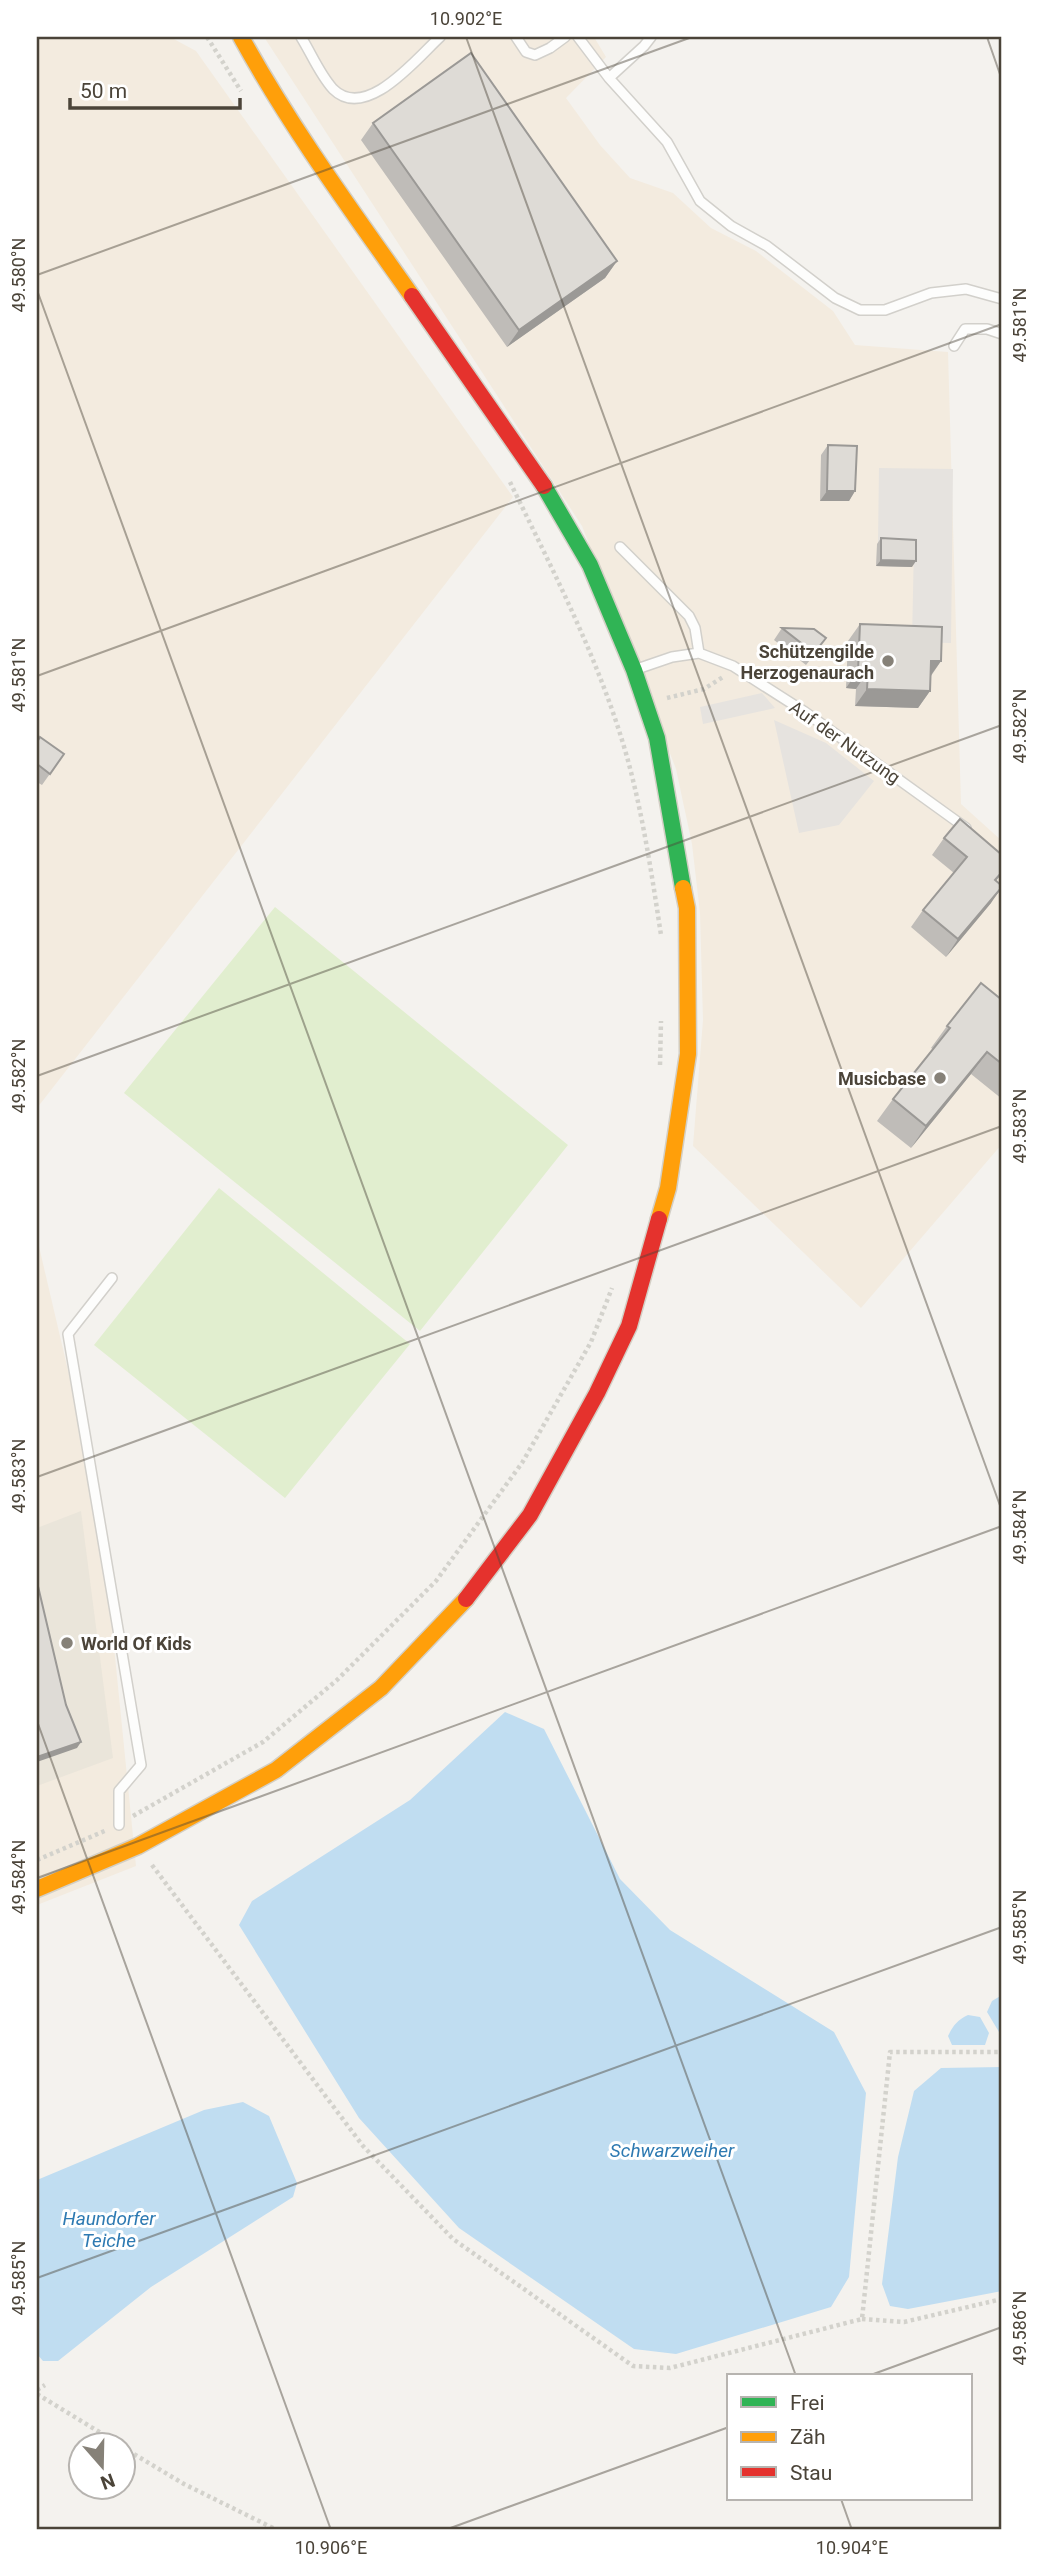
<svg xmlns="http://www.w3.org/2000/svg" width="1039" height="2567" font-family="Roboto,sans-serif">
  <rect width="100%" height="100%" fill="#f4f2ee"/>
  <path fill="#f3ebdf" d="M37,37H170L196,51L513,497L37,1108Z
    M264,37H594L606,57L566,98L600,145L630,178L673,193L711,228L756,251L833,311L855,345L948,352L961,804L1002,841V1144L861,1308L693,1146L703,1020L700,913L692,844L676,769L582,526Z
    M37,1238L100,1507L136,1866L37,1905Z"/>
  <path fill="#eae5da" d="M81,1511L113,1758L37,1786V1528Z"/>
  <path fill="#e1eecf" d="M275,907L568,1145L420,1331L124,1093Z
    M219,1188L410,1344L285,1498L94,1345Z"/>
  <path fill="#e6e3df" d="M879,468L953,469L951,643L912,642L914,543L878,542Z
    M762,693L775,708L703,724L700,707Z
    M774,720L826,743L874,781L839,825L799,833Z"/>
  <path fill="#c0ddf1" d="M505,1712L544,1729L620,1879L670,1930L834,2032L866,2093L849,2277L831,2307L676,2354L634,2349L459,2228L359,2118L239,1925L252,1901L410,1800Z
    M1002,1995V2037L987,2012L992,2001Z
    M968,2015L980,2017L989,2033L985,2045H952L948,2036C953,2026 957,2020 968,2015Z
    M1002,2067V2291L908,2309L890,2306L882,2284L898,2157L914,2091L941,2068Z
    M243,2102L269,2116L297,2183L293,2197L151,2287L58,2361H43L37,2354V2180L204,2110Z"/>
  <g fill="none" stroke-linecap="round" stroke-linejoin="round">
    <defs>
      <path id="lane" d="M301,37C311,53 320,75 333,89C366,122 417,58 440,37
        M516,37L526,52L535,55L550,48L565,37
        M578,37L609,78L667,142L700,201L731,226L767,246L835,298L860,310H885L931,293L966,289L1002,299
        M609,78L644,46L651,37
        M954,346L965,329H987L1002,334
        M620,547L689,616L695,628L699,653
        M637,669L672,657L699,653L733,666L805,712L966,828
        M112,1278L68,1334L141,1765L119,1791V1825"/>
      <path id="fast" d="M544,486L590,565L634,670L657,738L683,888"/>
      <path id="slow" d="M241,37C291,128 352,211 412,296
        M659,1219L668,1188L688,1054L687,908L683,888
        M37,1889L138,1846L276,1770L381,1688L466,1599"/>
      <path id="jam" d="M412,296L544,486
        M466,1599L530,1515L597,1393L629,1326L659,1219"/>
    </defs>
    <use href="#lane" stroke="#d2d0cb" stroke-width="12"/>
    <use href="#fast" stroke="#d3cfc5" stroke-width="19"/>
    <use href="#slow" stroke="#d3cfc5" stroke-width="19"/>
    <use href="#jam" stroke="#d3cfc5" stroke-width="19"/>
    <path stroke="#d3d2cc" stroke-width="4.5" stroke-dasharray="3.5 3.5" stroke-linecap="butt" d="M207,37L241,91
      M510,482C553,571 600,661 627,757C643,815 652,876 661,935
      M667,698L704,689L723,677
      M660,1065L661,1021
      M133,1816L263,1742L337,1680L436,1581L522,1463L591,1342L612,1288
      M37,1860L107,1830
      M152,1865L363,2146L453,2239L633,2366L670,2368L862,2319L890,2052H1002
      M862,2319L904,2322L1002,2299
      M37,2390L45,2385
      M37,2394L119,2444
      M122,2447L184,2484L277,2530"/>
    <use href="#lane" stroke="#fdfdfc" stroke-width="9"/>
    <use href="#fast" stroke="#30b455" stroke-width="16"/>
    <use href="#slow" stroke="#ff9f0a" stroke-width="16"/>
    <use href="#jam" stroke="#e5322d" stroke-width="16"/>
  </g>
  <path fill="#bfbcb8" d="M373,123L617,261L605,278L507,347L361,140Z
    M828,445L855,491L849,501H820L821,455Z
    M881,538L912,567L876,566L877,544Z
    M860,624L941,661L931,676L930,691L918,708L855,706L856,689L846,688L848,641Z
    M782,628L818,650L806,665L774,640Z
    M37,742L64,754L42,785L37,782Z
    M944,838L1002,873L996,881L991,903L946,957L911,927L923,910L954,873L932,855Z
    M1002,1000V1099L971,1074L911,1148L877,1121L893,1099L933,1049L931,1048L947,1026Z"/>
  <path fill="#9b9996" d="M617,261L605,278L507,347L519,330Z
    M827,491H855L849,501H820Z
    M881,560L916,561L912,567L876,566Z
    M931,661H941L929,678Z
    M858,671H868L856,689L846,688Z
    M867,689L930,691L918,708L855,706Z
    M1002,887L991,903L946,957L958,939Z
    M987,1052L971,1074L911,1148L926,1126Z
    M81,1742L77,1748L37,1762V1757Z"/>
  <path fill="#dedbd6" stroke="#9b9996" stroke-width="2" d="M471,53L617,261L519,330L373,123Z
    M828,445L857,446L855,491H827Z
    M881,538L916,540V561L881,560Z
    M860,624L942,627L941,661H931L930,691L867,689L868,671H858Z
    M782,628L814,629L826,638L814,653Z
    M40,737L64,754L50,774L37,764V742Z
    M960,819L1002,855V872L995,880L1002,886V887L958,939L923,910L967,857L944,838Z
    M981,983L1002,1000V1064L987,1052L926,1126L893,1099L950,1028L947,1026Z
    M37,1582L66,1705L81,1742L37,1757Z"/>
  <path fill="none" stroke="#4b4439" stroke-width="2" stroke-opacity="0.45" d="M466,37L1002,1511M987,37L1002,80M37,275L692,37M37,290L796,2376M37,676L1002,324M37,1076L1002,725M37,1477L1002,1126M37,1721L331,2530M37,1878L1002,1526M37,2278L1002,1927M868,2376L1002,2327M841,2499L852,2530M445,2530L729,2427"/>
  <g fill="#868178" stroke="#fff" stroke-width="2.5">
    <circle cx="888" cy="661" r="7"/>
    <circle cx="940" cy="1078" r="7"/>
    <circle cx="67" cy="1643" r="7"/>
  </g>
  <g text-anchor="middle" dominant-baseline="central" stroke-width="6" stroke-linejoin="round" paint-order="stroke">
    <g font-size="18" font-weight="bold" fill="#4b4439" stroke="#fff" text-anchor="end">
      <text x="874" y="651">Schützengilde<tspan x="874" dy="21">Herzogenaurach</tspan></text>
      <text x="926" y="1078">Musicbase</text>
      <text x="81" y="1643" text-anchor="start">World Of Kids</text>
    </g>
    <g font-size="18" fill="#4b4439" stroke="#fff">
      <text transform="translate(845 742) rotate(35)">Auf der Nutzung</text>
    </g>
    <g font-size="19" font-style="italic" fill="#2e7ab2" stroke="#fff">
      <text x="672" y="2150">Schwarzweiher</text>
      <text x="109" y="2218">Haundorfer<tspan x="109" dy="22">Teiche</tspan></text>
    </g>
  </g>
  <rect width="1039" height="2567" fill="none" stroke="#ffffff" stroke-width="77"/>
  <rect x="727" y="2374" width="245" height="126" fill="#ffffff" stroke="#b7b4b0" stroke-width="2"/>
  <rect x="741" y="2397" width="35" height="10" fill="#30b455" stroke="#b7b4b0" stroke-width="2"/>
  <text x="790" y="2410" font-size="21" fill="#4b4439">Frei</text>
  <rect x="741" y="2432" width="35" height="10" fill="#ff9f0a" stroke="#b7b4b0" stroke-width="2"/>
  <text x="790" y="2444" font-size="21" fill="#4b4439">Zäh</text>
  <rect x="741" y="2467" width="35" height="10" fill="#e5322d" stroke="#b7b4b0" stroke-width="2"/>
  <text x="790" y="2480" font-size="21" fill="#4b4439">Stau</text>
  <g transform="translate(102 2466) rotate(160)"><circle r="33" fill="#ffffff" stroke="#b7b4b0" stroke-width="2"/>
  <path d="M0-5L12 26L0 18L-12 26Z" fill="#868178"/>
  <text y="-10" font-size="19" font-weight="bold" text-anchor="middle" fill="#4b4439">N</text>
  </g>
  <path d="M70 98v10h170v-10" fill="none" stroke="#4b4439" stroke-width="3.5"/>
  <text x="80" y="98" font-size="21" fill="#4b4439" stroke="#ffffff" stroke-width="5" paint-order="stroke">50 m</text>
  <rect x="38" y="38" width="962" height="2490" fill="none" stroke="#4b4439" stroke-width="2.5"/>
  <g font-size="18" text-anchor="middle" fill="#4b4439">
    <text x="466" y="25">10.902°E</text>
    <text transform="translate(19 275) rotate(-90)" y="6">49.580°N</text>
    <text transform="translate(1020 325) rotate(-90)" y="6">49.581°N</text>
    <text transform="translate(19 675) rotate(-90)" y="6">49.581°N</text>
    <text transform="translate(1020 726) rotate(-90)" y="6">49.582°N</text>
    <text transform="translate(19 1076) rotate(-90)" y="6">49.582°N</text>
    <text transform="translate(1020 1126) rotate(-90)" y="6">49.583°N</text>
    <text transform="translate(19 1476) rotate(-90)" y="6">49.583°N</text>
    <text transform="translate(1020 1527) rotate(-90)" y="6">49.584°N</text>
    <text transform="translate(19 1877) rotate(-90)" y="6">49.584°N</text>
    <text transform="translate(1020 1927) rotate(-90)" y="6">49.585°N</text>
    <text transform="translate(19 2278) rotate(-90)" y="6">49.585°N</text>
    <text transform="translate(1020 2328) rotate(-90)" y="6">49.586°N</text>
    <text x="331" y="2554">10.906°E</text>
    <text x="852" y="2554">10.904°E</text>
  </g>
</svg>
